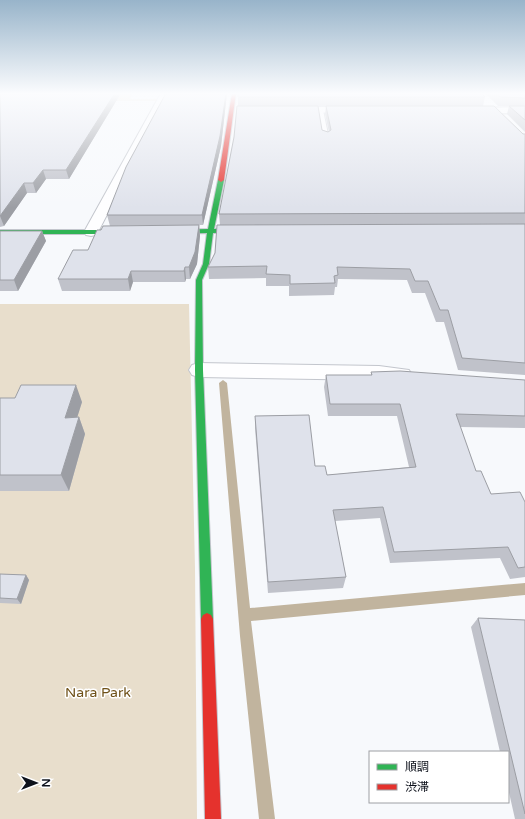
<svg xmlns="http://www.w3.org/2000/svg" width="525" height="819" font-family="'Varela Round','Noto Sans JP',sans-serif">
  <rect width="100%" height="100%" fill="#f7f9fc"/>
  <path fill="#e8decc" d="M130,93H133L130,99H159L158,101H102L106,96Z
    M0,304H189L195,568L197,819H0Z"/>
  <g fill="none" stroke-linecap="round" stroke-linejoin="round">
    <path fill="#c1b49e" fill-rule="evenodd" d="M223,380L227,383L250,608L525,583V595L251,621L275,819H259L240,636L219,383Z"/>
    <defs>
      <path id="lane" d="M318,109L323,110L329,139L328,140L323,139Z"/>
      <path id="street" d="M161,93H170L98,232L96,235L91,236L86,235L84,232Z
        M288,107H356L361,110L356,113L285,112L283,110L285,108Z
        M525,107V113L468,114L463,111L468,108Z
        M199,363L379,366L409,370L412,375L409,380L402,382L379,380L199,377L192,375L189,370L192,365Z"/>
      <path id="fast" d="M221,178L224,180L214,229L247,228L250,230L247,232L213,233L209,264L202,280L203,370L213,619L211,623L207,625L203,623L201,619L195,370L196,280L203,264L207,233L169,234L166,232L169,230L208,229L218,180Z
        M0,230H125L128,232L125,234H0Z"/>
      <path id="jam" d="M232,93H236L224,180L221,182L218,180Z
        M207,613L211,615L213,619L221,819H205L201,619L203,615Z"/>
    </defs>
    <use href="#lane" stroke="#c3c6cd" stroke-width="2"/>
    <use href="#street" stroke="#c3c6cd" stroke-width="2"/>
    <use href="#fast" stroke="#c3c6cd" stroke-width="2"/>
    <use href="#jam" stroke="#c3c6cd" stroke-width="2"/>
    <use href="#lane" fill="#fefeff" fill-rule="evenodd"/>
    <use href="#street" fill="#fefeff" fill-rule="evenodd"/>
    <use href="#fast" fill="#30b455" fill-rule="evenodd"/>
    <use href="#jam" fill="#e5322d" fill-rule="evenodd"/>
  </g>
  <path fill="#c0c2ca" d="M0,93H121L69,179H46L36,193H27L4,226L0,227Z
    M166,93H227L221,146L203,225L110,226L107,215Z
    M485,93H525V132L507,114L509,106H516H498Z
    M238,97H485L483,106H238Z
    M326,106L525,134V224L220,225L219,214L322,130L328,132H329L325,114Z
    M525,224V375L458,370L444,322H436L425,293H412L407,280L338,279L337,287H335L334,295L289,296V286H266V278L209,279L208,267Z
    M199,225L200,236L197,264L190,279H186L185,282H133L130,291H62L58,279L88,250Z
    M0,231H42L46,241L18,291H0Z
    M371,372L525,380V428L460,427L476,471L491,494L525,502V577L510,579L500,558L390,563L380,518L335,521L346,577L343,588L268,593L255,428V416L315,466L327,475L409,467L397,416H328L324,387L326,375H371Z
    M0,398L82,402L77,417H79L85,434L69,491H0Z
    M0,574L26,575L29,580L21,604L0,603Z
    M478,618L525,620V819H515L508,788V752H500L471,627Z"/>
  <path fill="#9c9ea4" d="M115,93H121L69,179L66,170Z
    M226,93H227L221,146L203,225L202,215Z
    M43,170L46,179L36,193L33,183Z
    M24,183L27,193L4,226L0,216Z
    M199,225L200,236L197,264L190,279L189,267Z
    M42,231L46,241L18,291L14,280Z
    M185,267L186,279L185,282L184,271Z
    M131,271L133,282L130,291L128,279Z
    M76,385L82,402L72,434L65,418Z
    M79,417L85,434L69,491L61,475Z
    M26,575L29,580L21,604L17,599Z"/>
  <path fill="#dfe2eb" stroke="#9c9ea4" d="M0,93H115L66,170H43L33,183H24L0,216Z
    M166,93H226L220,136L202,215H107L126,167Z
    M238,93H481L485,97H238Z
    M496,93H525V98L500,97Z
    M237,106H318L322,130L328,132L331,130L326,106H494L523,134H525V213L219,214L234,137Z
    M509,106H525V120Z
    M525,224V363L462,358L448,310H440L428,281H415L410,269L337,267L338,275L334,276L335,283L290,284V275L266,274L267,266L208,267L215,253L217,225Z
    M199,225L195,252L189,267H185L184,271H131L128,279H58L73,250H88L97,230H101L103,226Z
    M0,231H42L14,280H0Z
    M400,371L525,380V416L456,414L476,471H481L491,494L520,492L525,502V567L518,568L508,547L394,552L383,507L333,510L346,577L268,582L255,416L309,415L315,466H325L327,475L416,467L400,404H330L326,375H372L371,372Z
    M21,385H76L65,418L79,417L61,475H0V398H15Z
    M0,574L26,575L17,599L0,598Z
    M478,618L525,620V814Z"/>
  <linearGradient id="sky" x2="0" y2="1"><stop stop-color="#98b4ca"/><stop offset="0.45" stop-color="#fbfcfe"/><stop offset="1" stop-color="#fbfcfe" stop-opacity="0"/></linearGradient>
  <rect width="525" height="208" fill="url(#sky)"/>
  <g text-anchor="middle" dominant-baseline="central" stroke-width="3" stroke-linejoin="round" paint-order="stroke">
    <g font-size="14" fill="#6f5118" stroke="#fff">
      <text x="98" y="692">Nara Park</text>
    </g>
  </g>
  <rect x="369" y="751" width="140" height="52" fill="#ffffff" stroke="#9ea0a4"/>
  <rect x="377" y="764" width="20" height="6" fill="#30b455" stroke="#9ea0a4"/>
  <text x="405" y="771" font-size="12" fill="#0d111b">順調</text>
  <rect x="377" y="784" width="20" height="6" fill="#e5322d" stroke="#9ea0a4"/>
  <text x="405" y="791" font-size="12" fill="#0d111b">渋滞</text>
  <g transform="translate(36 783) rotate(90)" stroke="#ffffff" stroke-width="3" paint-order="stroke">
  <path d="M0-3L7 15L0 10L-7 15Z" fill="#0d111b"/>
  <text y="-6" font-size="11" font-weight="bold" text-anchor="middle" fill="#0d111b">N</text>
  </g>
</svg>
